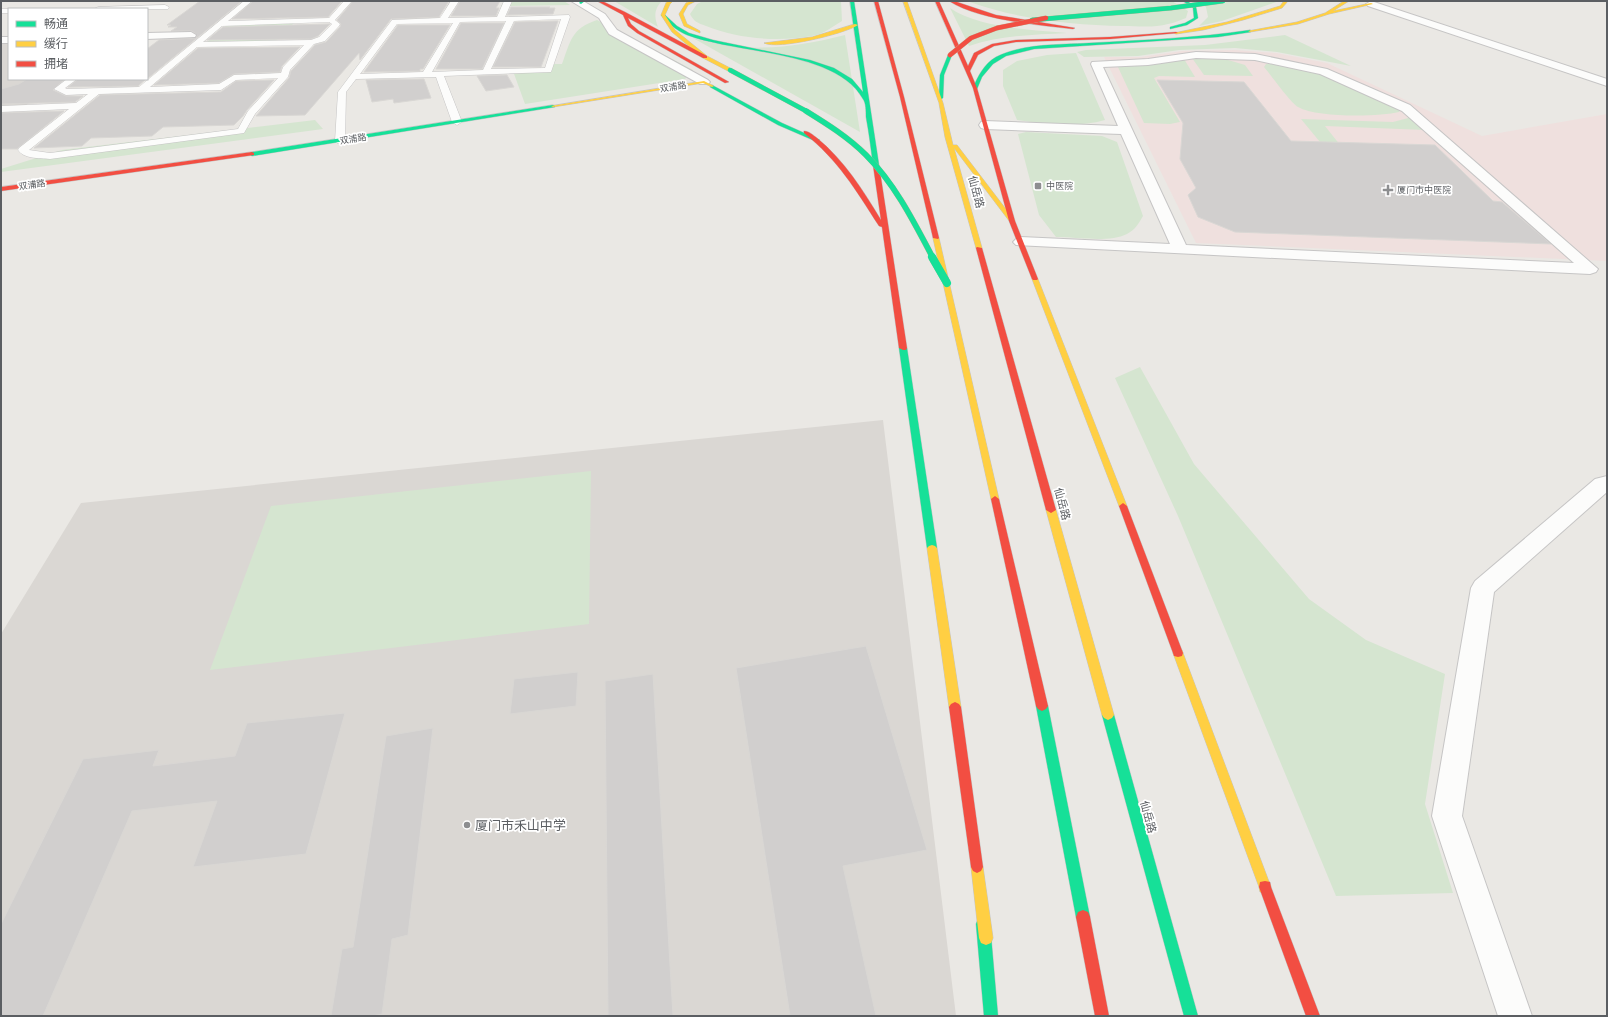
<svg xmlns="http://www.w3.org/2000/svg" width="1608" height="1017" font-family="'DejaVu Sans','Noto Sans SC',sans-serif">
  <rect width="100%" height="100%" fill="#eae8e4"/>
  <path fill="#dad7d3" d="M9,43V79H63L22,108L1,109V44Z
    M883,420L956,1016H1V634L81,503Z"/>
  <path fill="#efe0de" d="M1235,50L1276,53L1327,63L1482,136L1607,114V261L1196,243L1104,57H1141L1182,51Z"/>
  <path fill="#d5e5d0" d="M504,1H564L570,5L501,6Z
    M614,1H662C654,9 654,17 658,27Z
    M703,1H841L842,21C832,27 824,34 812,36C778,42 738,39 706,26C703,25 698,23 695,21C693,19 691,16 690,14L697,4Z
    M967,1H1172L1188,11L1186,18C1180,20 1174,23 1168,24C1154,28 1137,26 1123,26C1070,25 1016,19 967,1Z
    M1197,1H1279L1222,21L1199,26L1208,17L1206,7Z
    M950,8C979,28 1033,30 1067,33C1034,35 1001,35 969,46Z
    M597,20L693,70L685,79L525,104L513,71L546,70L551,64H562C571,40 571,29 597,20Z
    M294,23L276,41L206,43L227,25Z
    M845,35L860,132L693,38C745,54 794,48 845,35Z
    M1285,35L1351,66L1277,52L1235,48L1179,50L1138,56L1084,57L1077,52L1086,50L1205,45Z
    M1076,53L1105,120C1077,128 1046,124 1017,120L1003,86V70L1017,61L1047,55Z
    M1218,57L1245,65L1253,76L1204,75L1192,58Z
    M1184,59L1195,77L1159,76L1154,78L1180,122L1170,124L1144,123L1117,65L1148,64Z
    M1266,64H1279L1321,71L1401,109L1399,112C1379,117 1317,118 1298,107C1290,102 1271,75 1264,67Z
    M1412,117L1425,130L1325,126L1352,160L1334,159L1301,119L1393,122Z
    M315,120L323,129L1,172V169L62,150Z
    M1026,132L1102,136L1117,142L1143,216C1139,223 1135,230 1127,234C1109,243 1076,237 1056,237L1039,215L1018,134Z
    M1140,367L1194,464L1309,599L1366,640L1445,674L1425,804L1453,893L1336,896L1178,516L1115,378Z
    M591,471L589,624L210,670L271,506Z"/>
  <path fill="#d1cfce" stroke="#d9d7d4" d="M200,1H242L147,79V49L159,40L196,38L197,35L192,31H171L177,27H168L171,25H167Z
    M253,1H342L328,17L232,19Z
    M353,1H449L439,17L391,19L360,60L359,53L305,115L256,116L289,78L291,71L315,45L326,42L340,27L341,24L337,20Z
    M460,1H500L496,8H499L496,16H451Z
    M511,7H550L549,8H555L553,14L507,15Z
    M558,21L541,67H493L515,22Z
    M461,23H504L482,69H436Z
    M329,24H330L318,36L311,39L207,40L223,27Z
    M398,25H450L423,69H420V71L364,72Z
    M300,47L282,66L280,72L234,74L219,83L154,85L198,48Z
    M507,75L514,87L486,91L477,76Z
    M27,79H65L53,90L66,96H83L75,102L1,104V89L19,84Z
    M78,79H146L138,86L68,87Z
    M424,79L431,98L394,103L393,99L372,102L366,80Z
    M274,80L247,110L243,116L234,125L163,127L152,136L91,138L82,146L34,148L100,95L221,92L236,81Z
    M1157,80L1244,82L1291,141L1435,145L1493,201L1502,202L1551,244L1235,232L1198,217L1188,195L1196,188L1180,159L1183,123Z
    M64,111L17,149H1V113Z
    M866,646L927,850L843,866L876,1016H790L736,668Z
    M578,672L576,706L510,714L514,679Z
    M653,674L673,1016H608L605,681Z
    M345,713L306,854L193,867L217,801L132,811L43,1016H1V924L83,759L159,750L153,766L235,756L247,723Z
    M433,728L408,935L392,939L382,1014L372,1016H331L342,949L353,947L386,736Z"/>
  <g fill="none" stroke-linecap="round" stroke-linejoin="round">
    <defs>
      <path id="lane" d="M244,1H252L228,21L329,18L344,1H352L335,20L340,24L339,26L325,41L314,44L290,70L288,77L255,114L244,133L50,159C39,158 24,159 18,150L19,148L69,109L1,112V106L76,103L88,94L66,95L54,89L67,79H77L65,88L67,89L139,87ZM329,22L332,24L319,37L311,40L203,42L222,26ZM304,45L283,67L281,73L234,75L219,84L150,87L197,47ZM278,78L248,111L238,129L50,153L29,150L99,94L221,90L236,80Z
        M451,1H459L448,18L497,17L504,1H512L505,17L569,15L570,17L551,72L444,76L462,122L457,125L452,122L436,77L356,79L346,92L345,141L340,144L337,143L335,141L338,92L392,20L440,18ZM561,19L545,68L491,69L514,21ZM506,21L483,70L432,72L460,22ZM453,23L423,72L360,74L397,24Z
        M165,5L169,7L168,9H94L98,7Z
        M1,9H10L9,13H1Z"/>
      <path id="street" d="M571,1H583L605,14L617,30L708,80L710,82L708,84H700L609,34L599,18Z
        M1371,1L1607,79V86L1368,6L1366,4Z
        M191,32L196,35L195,37L147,39V33Z
        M1,37H9V43H1Z
        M1196,52L1255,54L1327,69L1410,105L1598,269L1596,272L1590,274L1016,245L1013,242L1016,239L1021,237L1170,244L1121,134L985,129L981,128L979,125L981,122L985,121L1118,126L1091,64L1092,62L1148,59ZM1196,58L1255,60L1320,74L1402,111L1574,263L1186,245L1103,67L1148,65Z
        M1607,476V492L1494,592L1462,816L1532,1016H1498L1432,816L1471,588L1475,581L1595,479Z"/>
      <path id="fast" d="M581,1H585L581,4L579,3Z
        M850,1H854L879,165L876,167L873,165C871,149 869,133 866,117C866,111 866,103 863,99C836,50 736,54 687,35C677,31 668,23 661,15L664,14L677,26L689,33L713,40L810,60L834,68L852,79L863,92Z
        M1183,1H1187L1196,7L1198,18L1187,25L1170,29V27L1185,23L1194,18L1193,8Z
        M1250,30L1251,32L1218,37L1034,49L1006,56L993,64L982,77L977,89L973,88C978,76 984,64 996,57C1024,43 1059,45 1089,43C1143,40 1197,38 1250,30Z
        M950,54L952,55L944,75L943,98L941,99L939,98L940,75L948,55Z
        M712,85L782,123L820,140L815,141L778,125L710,87Z
        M553,105L555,106V107L252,156L249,154L252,152Z
        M900,346H903L907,348L937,548L935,550H929L927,548L899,348Z
        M1042,701L1046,703L1048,706L1090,917L1088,922L1083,924L1078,922L1076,917L1036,706L1038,703Z
        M1108,710L1112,712L1114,715L1198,1016H1184L1102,715L1104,712Z
        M983,917L988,919L990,924L998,1016H984L976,924L978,919Z"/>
      <path id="slow" d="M668,1H673L670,4L665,15L675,30L707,56L732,69V71H728L703,58L672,32L661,15L666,3Z
        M691,1H696L688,5L683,14L687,24L700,31V33L684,26L679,14L686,3Z
        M903,1H907L943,103L953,145H957L1015,221L1010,222L954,148L982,248L981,249L976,248L945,137L939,103Z
        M1284,1H1288L1282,8L1243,20L1203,30L1176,34L1174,33L1227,22L1280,6Z
        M1344,1H1349L1333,11L1371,3L1373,4L1329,14L1298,24L1250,32L1248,31L1297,22L1325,13Z
        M855,24L858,25C844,34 778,50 764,43L812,37Z
        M704,81L714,86L712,87L703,83L553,107L551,106Z
        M936,236L939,238L999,499L995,502L991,499L933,238Z
        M1035,277L1038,279L1127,506L1126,508L1123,509L1119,506L1032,279Z
        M1051,507L1056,510L1114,715L1112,718L1108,720L1104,718L1102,715L1046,510Z
        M932,545L935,546L937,548L961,707L959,710L955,712L951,710L949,707L927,548L929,546Z
        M1178,649L1182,650L1183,653L1271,887L1270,892L1265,893L1260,892L1259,887L1173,653L1174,650Z
        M977,861L981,863L983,867L993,938L991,943L986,945L981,943L979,938L971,867L973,863Z"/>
      <path id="jam" d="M597,1H602L625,12L707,56V58H703L628,18L631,24L639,31L729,82L725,83L637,33L628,26L623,15Z
        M874,1H878L904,97L939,238L938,239L933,238L900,97Z
        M935,1H939L968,66L974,53L992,44L1016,40L1110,37L1176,32L1178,33L1110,39L1016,42L994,46L978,55L970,71L977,88L1015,221L1038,279L1037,280H1033L1032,279L1009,221L973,88Z
        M949,1H954L996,15L1075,28L1073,29C1038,25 978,20 949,1Z
        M804,131C809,131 813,135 817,138C844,160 863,190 881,220L873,165L876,163L879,165L907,348L906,350H903L899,348L882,227L879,226C855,189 839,161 804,133Z
        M252,152L254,153V155L1,191V187Z
        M977,247L982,248L1056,510L1051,513L1046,510L976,248Z
        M995,496L999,499L1048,706L1046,709L1042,711L1038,709L1036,706L991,499Z
        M1123,503L1127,506L1183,653L1182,656L1178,657L1174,656L1173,653L1119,506Z
        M955,702L959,704L961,707L983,867L981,871L977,873L973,871L971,867L949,707L951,704Z
        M1265,881L1270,882L1271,887L1320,1016H1306L1259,887L1260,882Z
        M1083,910L1088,912L1090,917L1109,1016H1095L1076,917L1078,912Z"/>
    </defs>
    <use href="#lane" stroke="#c6c5c5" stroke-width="1"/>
    <use href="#street" stroke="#c6c5c5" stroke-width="2"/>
    <use href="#fast" stroke="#c5c5c5" stroke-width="1"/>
    <use href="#slow" stroke="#c5c5c5" stroke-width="1"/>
    <use href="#jam" stroke="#c5c5c5" stroke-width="1"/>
    <use href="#lane" fill="#fcfcfb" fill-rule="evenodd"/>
    <use href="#street" fill="#fcfcfb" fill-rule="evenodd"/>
    <use href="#fast" fill="#16e098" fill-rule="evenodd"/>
    <use href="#slow" fill="#ffcf43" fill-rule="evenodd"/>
    <use href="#jam" fill="#f24e42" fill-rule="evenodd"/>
    <defs>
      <path id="fast-bridge-far2" d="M1032,20L1171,8L1223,1
        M730,70L808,112"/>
      <path id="fast-bridge-far1" d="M806,111C827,124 848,137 866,155C895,184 914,222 933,258"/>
      <path id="fast-bridge" d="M932,257L947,283"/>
      <path id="jam-bridge" d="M950,55L971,38L997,28L1046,18"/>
    </defs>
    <use href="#fast-bridge-far2" stroke="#beae95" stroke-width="5" stroke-linecap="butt"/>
    <use href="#fast-bridge-far1" stroke="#beae95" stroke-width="6" stroke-linecap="butt"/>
    <use href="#fast-bridge" stroke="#beae95" stroke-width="8" stroke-linecap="butt"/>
    <use href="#jam-bridge" stroke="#beae95" stroke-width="5" stroke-linecap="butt"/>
    <use href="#fast-bridge-far2" stroke="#16e098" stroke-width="4.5"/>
    <use href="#fast-bridge-far1" stroke="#16e098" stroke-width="5.5"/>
    <use href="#fast-bridge" stroke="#16e098" stroke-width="8"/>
    <use href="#jam-bridge" stroke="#f24e42" stroke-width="4.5"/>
  </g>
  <g fill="#8d8e90" stroke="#fff" stroke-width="1.5">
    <rect x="1034" y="182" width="8" height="8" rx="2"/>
    <path d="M1386 184h4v4h4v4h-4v4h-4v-4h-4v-4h4z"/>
    <circle cx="467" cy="825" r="4"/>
  </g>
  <g text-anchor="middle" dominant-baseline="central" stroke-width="3.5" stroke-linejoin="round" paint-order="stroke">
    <g font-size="9" fill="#5b5e62" stroke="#fff">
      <text transform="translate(673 87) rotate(-9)">双浦路</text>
      <text transform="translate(353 139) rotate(-9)">双浦路</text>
      <text transform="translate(32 185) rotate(-8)">双浦路</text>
    </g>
    <g font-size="9" fill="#5b5e62" stroke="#fff" text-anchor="start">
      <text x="1046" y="186">中医院</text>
      <text x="1397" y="190">厦门市中医院</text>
    </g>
    <g font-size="11" fill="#5b5e62" stroke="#fff">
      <text transform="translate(976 192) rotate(75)">仙岳路</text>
      <text transform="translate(1062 504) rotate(75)">仙岳路</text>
      <text transform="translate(1148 817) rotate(75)">仙岳路</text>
    </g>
    <g font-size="13" fill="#5b5e62" stroke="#fff" text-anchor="start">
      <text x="475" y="825">厦门市禾山中学</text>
    </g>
  </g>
  <rect width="1608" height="1017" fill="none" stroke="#5b5e62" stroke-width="4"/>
  <rect x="8" y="8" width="140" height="72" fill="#ffffff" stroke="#bdbfc0"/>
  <rect x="16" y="21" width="20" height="6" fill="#16e098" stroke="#bdbfc0"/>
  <text x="44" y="28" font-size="12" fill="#5b5e62">畅通</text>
  <rect x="16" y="41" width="20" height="6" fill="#ffcf43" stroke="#bdbfc0"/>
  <text x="44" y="48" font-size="12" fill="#5b5e62">缓行</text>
  <rect x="16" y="61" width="20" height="6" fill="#f24e42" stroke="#bdbfc0"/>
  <text x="44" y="68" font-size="12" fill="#5b5e62">拥堵</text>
</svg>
